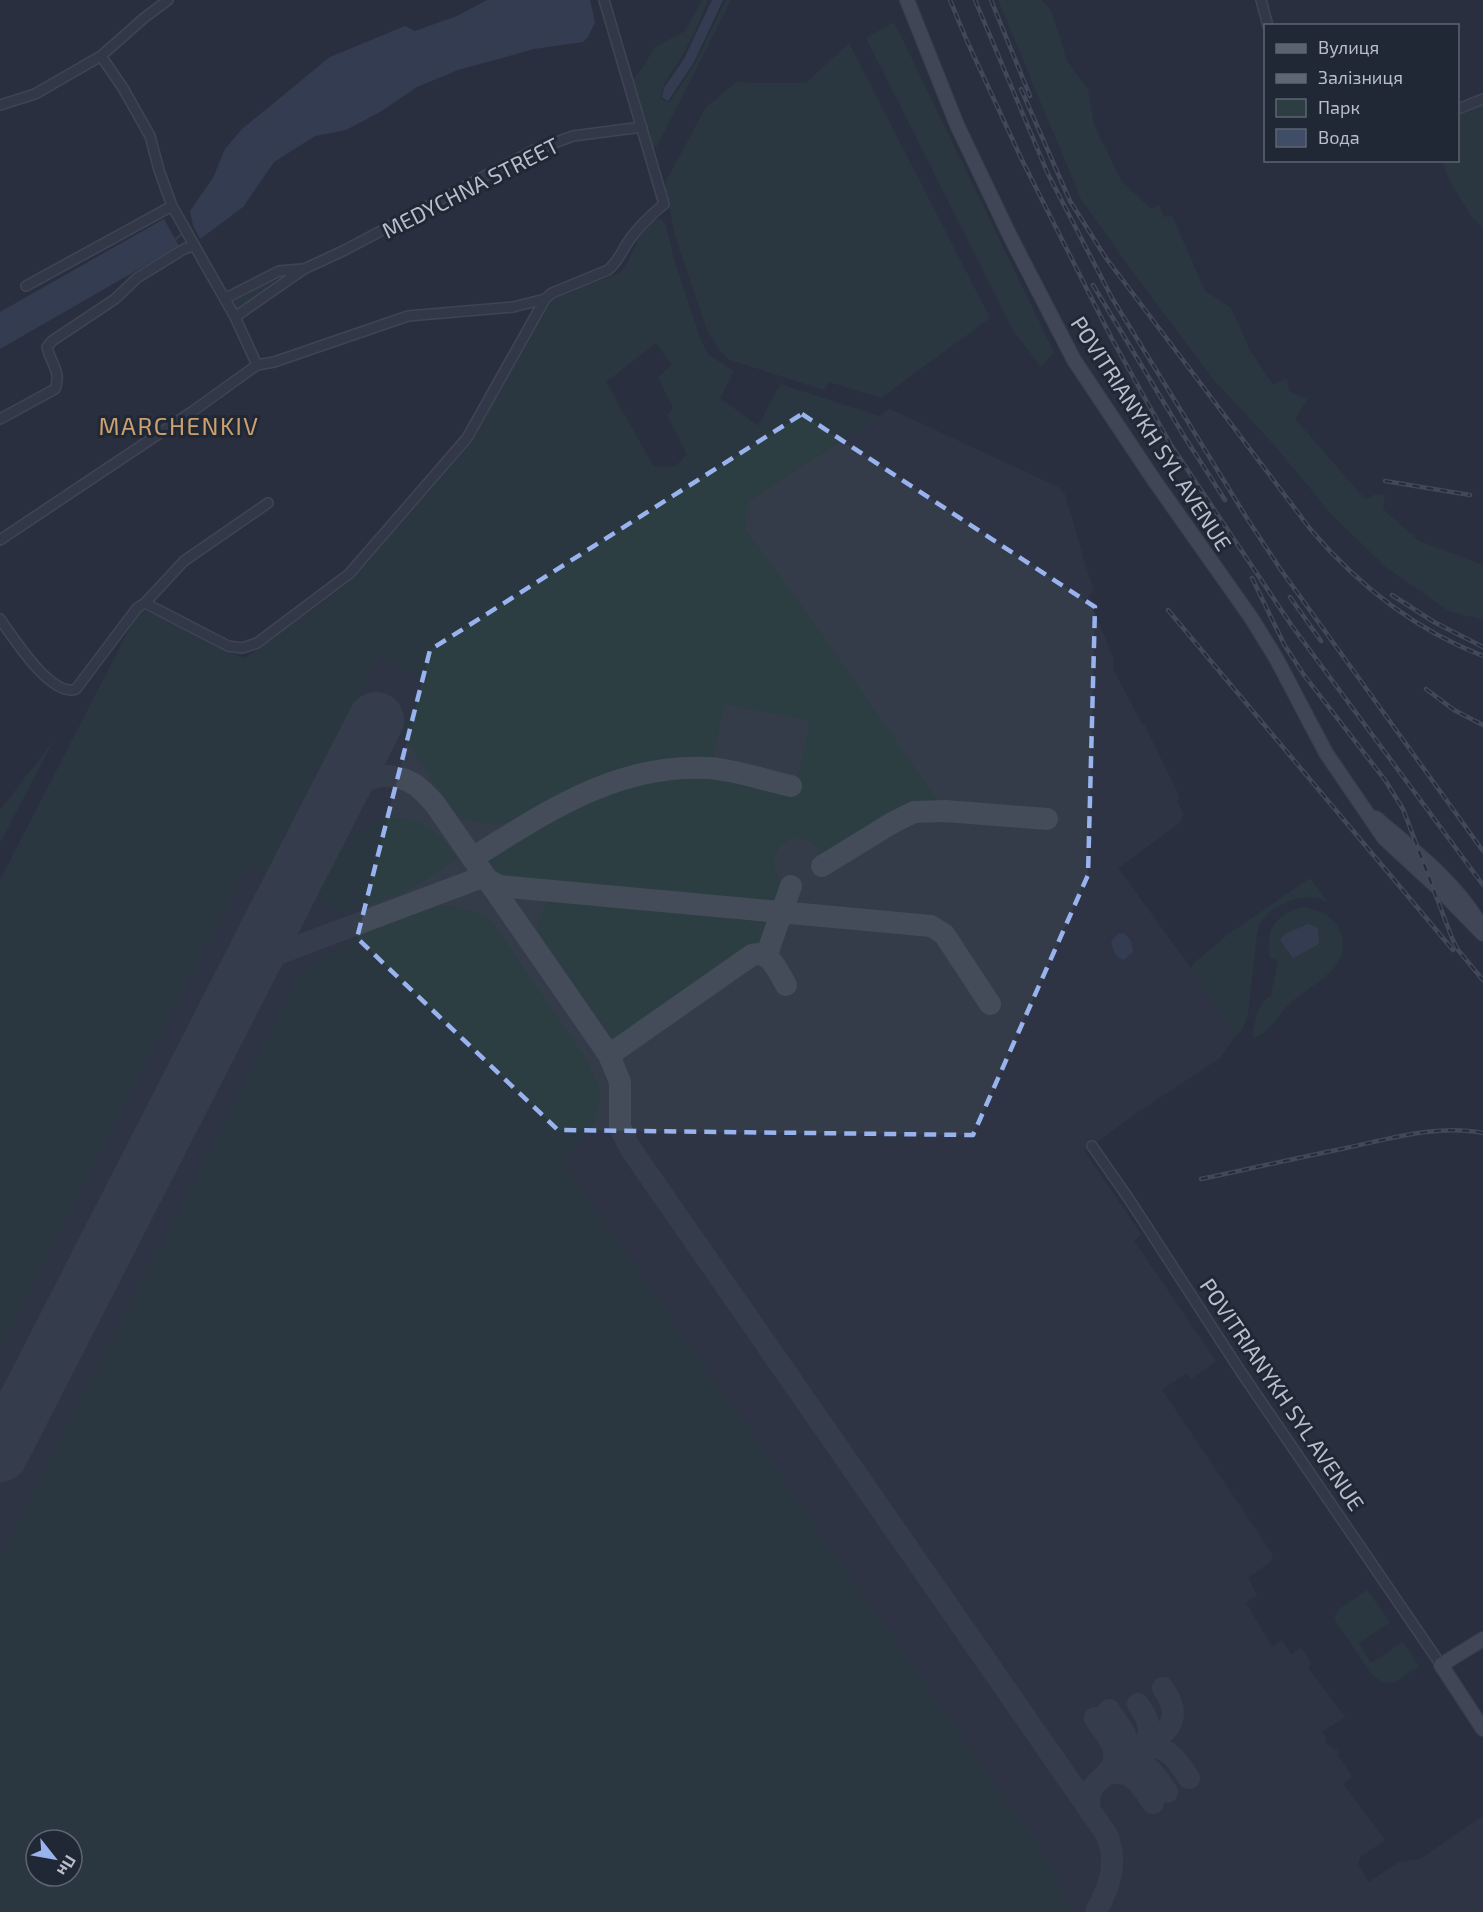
<svg xmlns="http://www.w3.org/2000/svg" width="1483" height="1912" font-family="'Exo 2',sans-serif">
  <rect width="100%" height="100%" fill="#29303f"/>
  <path fill="#343b49" fill-rule="evenodd" d="M637,244L601,374L654,467L745,528L748,501L890,409L1058,487L1065,494L1085,564L1094,590L1088,596L1114,660L1113,669L1142,724H1144L1180,798L1177,801L1183,813L1181,822L1118,868L1191,968L1233,1033V1039L1220,1058L1141,1110L1084,1151L1141,1234L1134,1241L1216,1361L1191,1379L1186,1373L1162,1390L1273,1555L1271,1561L1248,1578L1257,1595L1246,1603L1272,1647L1282,1640L1291,1655L1301,1648L1311,1663L1308,1668L1345,1717L1322,1732L1327,1739L1325,1741L1328,1746L1330,1745L1334,1750L1337,1748L1340,1752L1337,1754L1352,1777L1343,1784L1385,1840L1360,1857L1358,1864L1369,1882L1399,1862L1420,1859L1483,1816V1912H0V880L144,610L242,658H245L349,583L471,443L550,302L562,294L618,274L626,266ZM36,1840H72V1876H36Z"/>
  <path fill="#2c3e41" fill-rule="evenodd" d="M702,0H708C701,19 692,38 682,56C673,71 662,81 661,98L669,103L695,64L726,0H731L657,146L651,149L633,87L634,78L644,66L654,48L685,31Z
    M998,0H1042L1051,11L1067,61L1088,90L1094,125L1122,182L1151,209L1159,205L1164,217L1172,216L1205,291L1231,308L1251,352L1273,385L1287,378L1289,391L1307,399L1295,419L1366,500L1374,495L1385,494L1383,509L1419,541L1483,565V620L1449,611L1387,568L1333,516L1275,446L1215,381L1135,275L1081,199Z
    M894,22L1054,352L1041,367L1013,330L866,38Z
    M849,43L990,318L881,398L829,382L824,390L730,360L721,352L708,333L674,232L665,183L706,107L738,81L753,83H806Z
    M1483,105V229L1470,214L1450,181L1442,161L1458,160V116Z
    M658,219L662,220L666,225L675,263L701,341L709,355L734,371L720,398L758,426L780,384L879,416L749,501L745,529L811,619L942,807L912,809L889,819L822,860C820,852 817,845 809,841C792,832 772,847 774,866C775,873 780,877 781,884C783,889 779,897 778,902L500,876L488,859C565,807 626,767 723,778C747,781 771,789 795,794L810,721L724,704L713,762C677,761 642,763 608,775C588,782 568,791 550,801C533,810 519,820 500,824C488,826 471,820 459,818L400,732L426,681L379,657L267,875L248,866L0,1349V880L137,614L144,610L242,658H245L349,583L471,443L550,302L562,294L618,274L626,266L637,244L638,235L647,224ZM656,343L672,365L658,377L673,408L667,415L687,454L676,466L654,467L606,382Z
    M295,272L241,309L234,307L231,303L233,298L280,273Z
    M54,740L0,843V810Z
    M393,818C428,820 438,832 457,859L407,891L339,915L314,899L340,848L370,823L383,819Z
    M1310,878L1329,903C1325,901 1320,898 1316,898C1299,894 1268,907 1260,923C1259,926 1258,929 1257,932L1248,1015L1241,1032L1233,1039V1033L1191,968L1195,962L1230,933Z
    M553,899L772,920L767,937L615,1042L537,929L545,904Z
    M441,905C459,906 473,911 490,919L586,1059L600,1090V1102L594,1123L583,1139L570,1150L574,1154L567,1159L565,1165L1056,1872L1069,1912H0V1558L298,976C338,947 391,914 441,905ZM36,1840H72V1876H36Z
    M1303,907C1318,910 1333,915 1340,931C1355,967 1311,984 1290,1003C1284,1009 1280,1015 1275,1021C1269,1029 1262,1034 1254,1038L1252,1035C1256,1021 1257,1001 1271,996L1278,960L1270,958C1265,930 1274,915 1303,907Z
    M1367,1590L1390,1622L1359,1643L1371,1663L1403,1642L1419,1666L1394,1683L1382,1682L1372,1675L1335,1620V1615L1338,1610Z"/>
  <path fill="#404d67" d="M487,0H590L595,22L588,37L583,42L534,49L458,70L417,87L380,112L346,130L315,136L274,162L243,207L200,239L193,225L190,211L213,178L225,149L242,129L330,57L405,26L415,31L457,16Z
    M712,0H723L694,62L668,101L662,97L664,88L684,59Z
    M164,219L179,246L0,349V312Z
    M1308,924L1318,928L1319,944L1293,958L1280,940L1285,934Z
    M1124,933L1131,941L1133,952L1124,960L1116,956L1111,942L1118,934Z"/>
  <g fill="none" stroke-linecap="round" stroke-linejoin="round">
    <path stroke="#404d67" stroke-width="2" d="M175,240L184,232"/>
    <path stroke="#444c5a" stroke-width="22" d="M334,805C352,779 385,767 414,784C422,789 428,797 435,804L609,1055L620,1082V1127L630,1148L1107,1835C1118,1864 1110,1885 1096,1912
      M472,858C547,812 617,763 709,768C736,770 764,780 791,786
      M822,866L892,823L914,812L945,811L1047,819
      M487,879L499,886L931,926L944,934L990,1004
      M768,957L769,948L791,886
      M251,964L485,876
      M609,1055L752,955C770,949 778,972 786,985
      M1138,1704C1149,1719 1155,1736 1140,1751
      M1109,1710C1121,1729 1141,1748 1117,1767
      M1141,1750C1168,1731 1185,1720 1163,1688
      M1141,1750C1166,1741 1177,1760 1189,1778
      M1119,1766C1145,1756 1154,1773 1167,1792
      M1108,1774C1133,1769 1140,1784 1153,1803
      M1090,1810C1083,1774 1122,1780 1113,1747C1110,1736 1100,1728 1095,1718"/>
    <path stroke="#444c5a" stroke-width="56" d="M0,1454L376,720"/>
    <defs>
      <path id="street" d="M1261,0L1268,26
        M101,56L123,88L150,136L159,170L172,206L235,317L257,365
        M0,105L35,94L101,56L144,18L168,0
        M1458,109L1483,99
        M26,286L172,206
        M223,296H230L279,271L302,269
        M235,317L304,269L345,250L532,151L573,136L642,127
        M0,419L55,389C62,372 50,362 47,347L52,341L115,299L137,278L184,249L193,246
        M0,540L193,411L257,365L274,362L408,316L513,307L545,299L552,293L608,270C619,261 622,250 630,239C639,226 652,214 664,204L604,0
        M145,603L228,646L242,648L257,643L349,574L467,438L545,299
        M0,619C13,637 51,698 76,689L137,608L145,603L184,561L268,503
        M1092,1146L1129,1199L1241,1372L1441,1665"/>
      <path id="primary" d="M907,0L957,125L1010,236L1074,360L1154,480L1252,619L1276,658L1326,753L1384,838L1436,886L1483,934
        M1376,818C1412,849 1453,880 1478,921
        M1483,1639L1441,1665L1483,1729"/>
    </defs>
    <use href="#street" stroke="#575e6a" stroke-width="12"/>
    <use href="#primary" stroke="#464c59" stroke-width="16"/>
    <use href="#street" stroke="#3d4350" stroke-width="9"/>
    <use href="#primary" stroke="#5b626f" stroke-width="14"/>
    <defs>
      <path id="rail" d="M950,0L967,41L1022,160L1112,339L1171,445L1292,626L1483,885
        M975,0L1048,174L1112,298L1248,520L1281,570L1483,851
        M991,0L1030,96
        M1021,89L1070,201L1106,258L1311,530C1358,585 1416,630 1483,656
        M1093,285L1184,436L1225,500
        M1385,481L1470,495
        M1252,578L1285,646L1304,675L1385,780L1403,809L1452,938L1458,950L1483,980
        M1392,595L1434,622L1483,647
        M1290,597L1321,641
        M1168,610L1453,950
        M1426,689L1454,710L1483,725
        M1201,1179C1249,1169 1297,1158 1346,1148C1389,1139 1438,1124 1483,1133"/>
    </defs>
    <use href="#rail" stroke="#5f6776" stroke-width="4.5"/>
    <use href="#rail" stroke="#212835" stroke-width="2" stroke-dasharray="7" stroke-linecap="butt"/>
  </g>
  <path d="M0 0H1483V1912H0ZM802,414L1095,607L1088,875L973,1135L558,1130L357,938L430,650Z" fill="#29303f" fill-opacity=".55" fill-rule="evenodd"/>
  <path fill="none" stroke="#99b3ef" stroke-width="4.5" stroke-dasharray="12 8" stroke-linejoin="round" d="M802,414L1095,607L1088,875L973,1135L558,1130L357,938L430,650Z"/>
  <g text-anchor="middle" dominant-baseline="central" stroke-width="6" stroke-linejoin="round" paint-order="stroke">
    <g font-size="22" fill="#b9beca" stroke="#212835">
      <text transform="translate(470 187) rotate(-27)">MEDYCHNA STREET</text>
      <text transform="translate(1152 433) rotate(57)">POVITRIANYKH SYL AVENUE</text>
      <text transform="translate(1283 1394) rotate(56)">POVITRIANYKH SYL AVENUE</text>
    </g>
    <g font-size="24" letter-spacing="1.5" fill="#cca172" stroke="#212835">
      <text x="179" y="425">MARCHENKIV</text>
    </g>
  </g>
  <rect x="1264" y="24" width="195" height="138" fill="#212835" stroke="#5e6471" stroke-width="1.5"/>
  <rect x="1276" y="44" width="30" height="9" fill="#5b626f" stroke="#5e6471" stroke-width="1.5"/>
  <text x="1318" y="54" font-size="18" fill="#b9beca">Вулиця</text>
  <rect x="1276" y="74" width="30" height="9" fill="#5f6776" stroke="#5e6471" stroke-width="1.5"/>
  <text x="1318" y="84" font-size="18" fill="#b9beca">Залізниця</text>
  <rect x="1276" y="99" width="30" height="18" fill="#2c3e41" stroke="#5e6471" stroke-width="1.5"/>
  <text x="1318" y="114" font-size="18" fill="#b9beca">Парк</text>
  <rect x="1276" y="129" width="30" height="18" fill="#404d67" stroke="#5e6471" stroke-width="1.5"/>
  <text x="1318" y="144" font-size="18" fill="#b9beca">Вода</text>
  <g transform="translate(54 1858) rotate(121)"><circle r="28" fill="#212835" stroke="#5e6471" stroke-width="1.5"/>
  <path d="M0-4.5L10 22L0 15L-10 22Z" fill="#99b3ef"/>
  <text y="-9" font-size="16" font-weight="bold" text-anchor="middle" fill="#b9beca">Пн</text>
  </g>
</svg>
